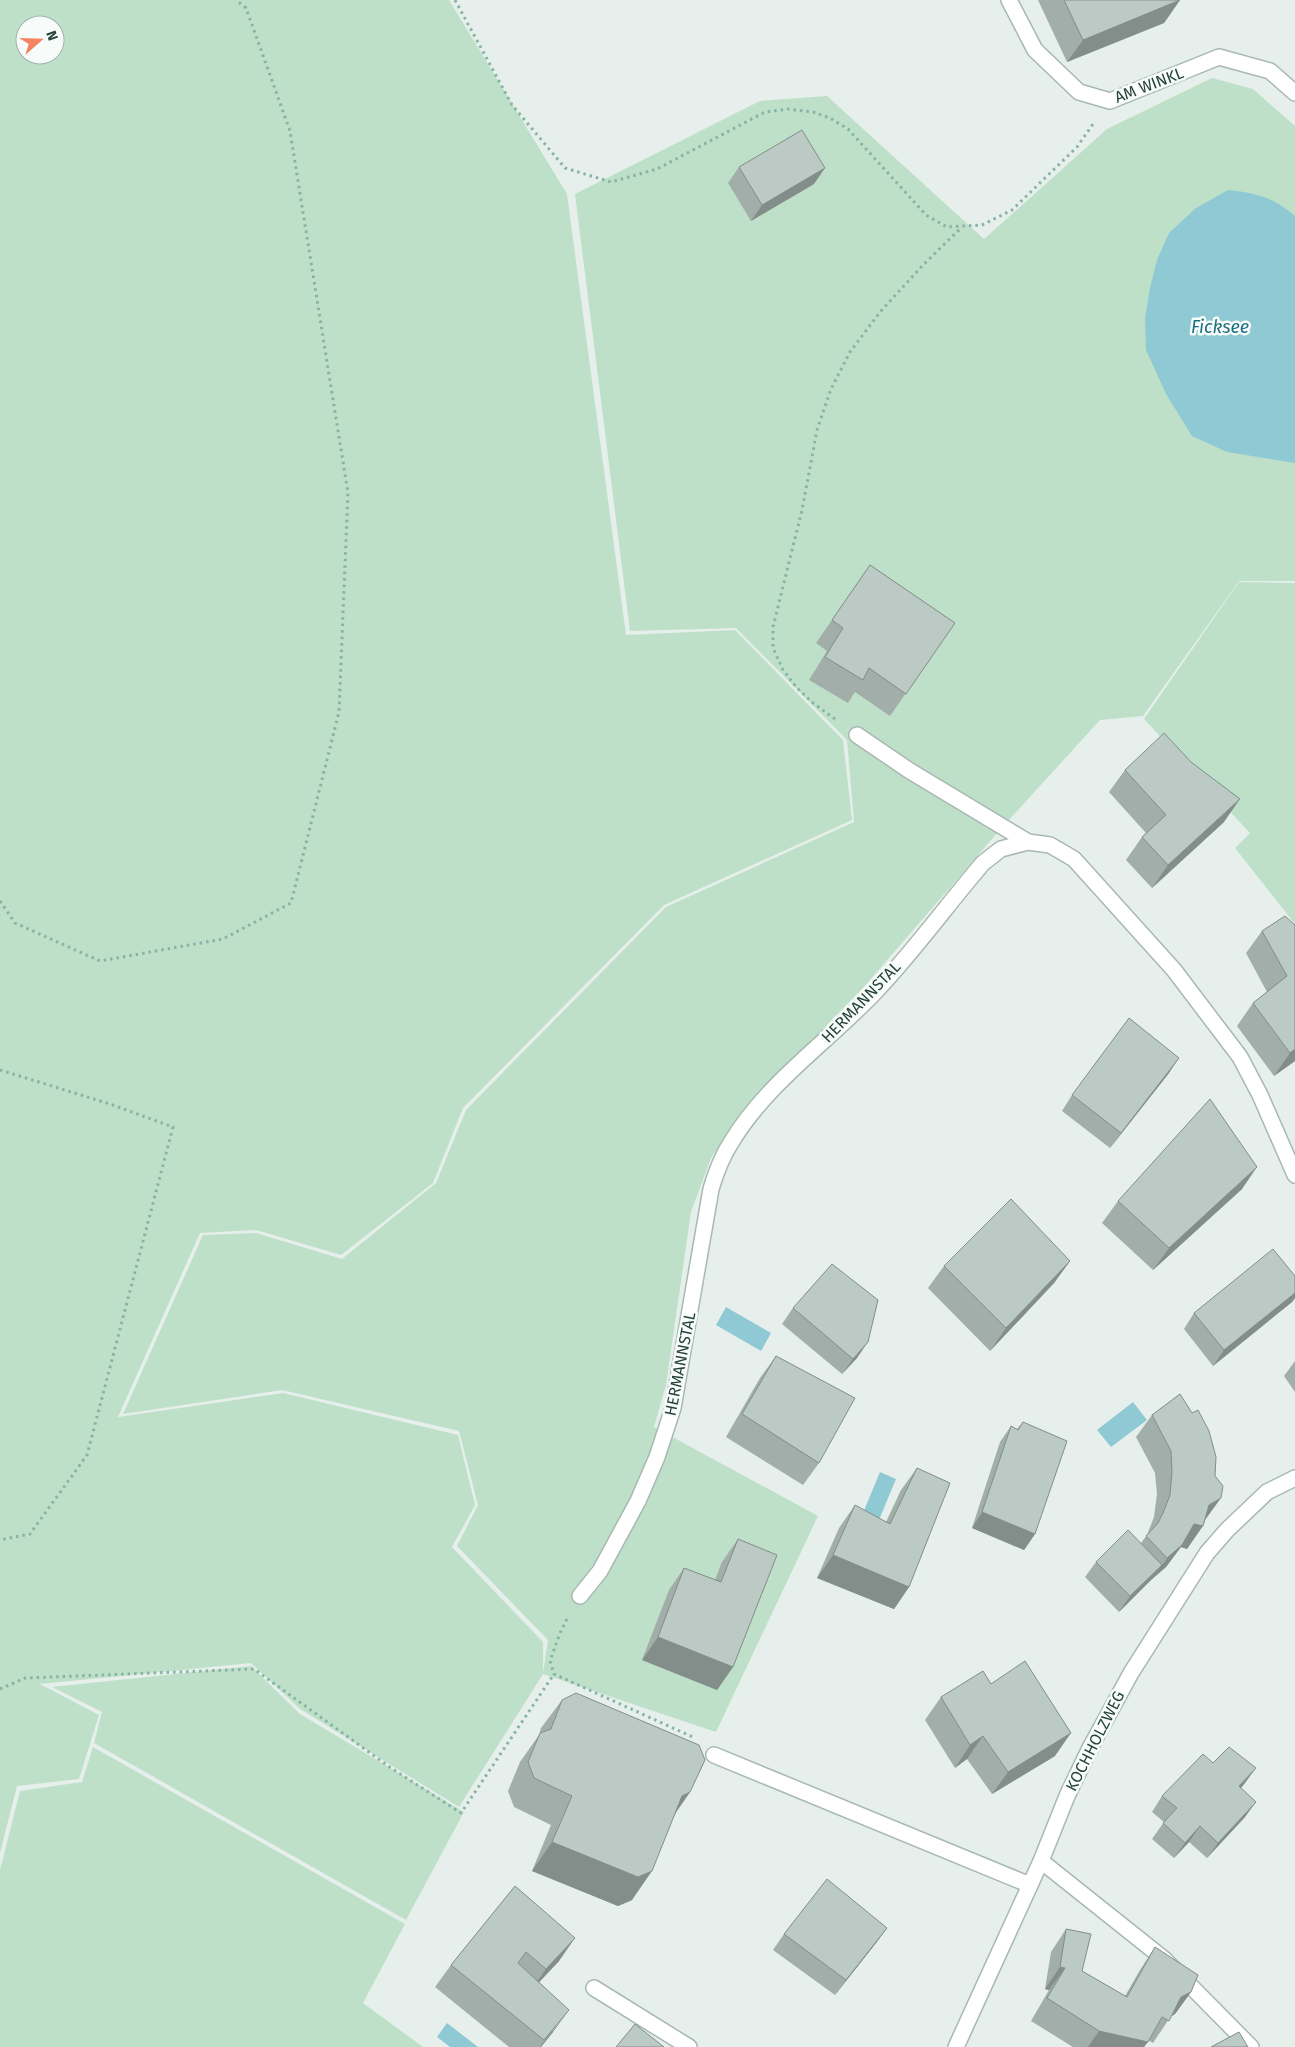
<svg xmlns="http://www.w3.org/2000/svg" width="1295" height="2047" font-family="'Fira Sans',sans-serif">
  <rect width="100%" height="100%" fill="#e6efeb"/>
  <path fill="#bfe0c8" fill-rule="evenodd" d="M0,0H449L567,194L626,635L735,630L843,740L852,820L664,905L463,1108L433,1183L341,1255L256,1230L200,1233L118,1417L283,1393L458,1435L475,1505L452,1547L543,1642V1673L548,1640L457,1546L478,1505L459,1431L282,1390L123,1414L203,1235L256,1233L342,1259L436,1183L466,1110L666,907L854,822L847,740L736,628L630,631L575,194L760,101L827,96L984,239L1107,129L1212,78L1253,89L1295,126V581H1239L1143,716L1100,720L998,832L863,988L741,1113L711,1158L691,1212L666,1385L654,1427L818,1516L716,1732L543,1674L459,1807L300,1709L251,1663L40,1684L99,1715L79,1779L17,1786L0,1853ZM25,25H55V55H25Z
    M1239,582L1295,583V924L1235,848L1250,833L1144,719Z
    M251,1666L300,1714L464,1812L406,1920L94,1743L102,1712L52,1687Z
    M93,1747L405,1924L363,2003L423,2047H0V1870L20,1791L82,1782Z"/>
  <path fill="#8ec9d4" d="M1228,190C1256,193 1273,197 1295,216V463L1227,452L1192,436L1166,394L1146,350L1145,318L1150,288L1157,260L1169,233L1196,208Z
    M726,1307L771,1333L761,1351L716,1325Z
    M1133,1402L1147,1420L1111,1447L1097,1430Z
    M880,1472L896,1479L874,1532L858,1525Z
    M447,2023L478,2047H450L437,2037Z"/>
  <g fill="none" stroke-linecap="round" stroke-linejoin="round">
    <defs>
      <path id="lane" d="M857,735L910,771L1028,842
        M714,1755L1030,1885
        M1041,1861L1164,1959L1251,2047"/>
      <path id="street" d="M1009,0L1035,50L1079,92L1110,101L1219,57L1270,71L1295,93
        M580,1596L600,1571L638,1501L657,1457L673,1408L711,1189C716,1172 722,1156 732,1141C768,1082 829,1041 876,991C914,951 947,905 983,863L1001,849L1028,842L1050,845L1074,859L1174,970L1240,1057L1260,1095L1295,1175
        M594,1988L689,2047
        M956,2047L1041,1861L1067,1796L1090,1748L1131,1673L1207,1553L1227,1530L1267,1492L1295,1478"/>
    </defs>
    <use href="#lane" stroke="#a8b8b2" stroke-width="18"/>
    <use href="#street" stroke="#a8b8b2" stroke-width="18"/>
    <path stroke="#86b3a5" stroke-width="3" stroke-dasharray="2.5 4" stroke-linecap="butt" d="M455,0L512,105L565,168L611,182L657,169L765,112L788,109L813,112L830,118L848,129L926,215L947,227L982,225L1012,210L1077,147L1093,124
      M835,719L813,703L797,688L783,670L773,648V627L802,510L817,430L831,389L850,352L880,312L924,264L961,228
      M0,901L15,923L100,961L223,939L291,903L339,712L348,493L290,131L246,8L236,0
      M0,1070L110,1104L173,1127L87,1455L30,1534L0,1540
      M567,1619L560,1633L550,1661L554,1674L695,1738
      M0,1689L25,1678L254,1669L391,1768L461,1813L554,1674"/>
    <use href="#lane" stroke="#fff" stroke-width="15"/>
    <use href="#street" stroke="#fff" stroke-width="15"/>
  </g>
  <path fill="#a1aea9" d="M1038,0H1180L1164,23L1067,62Z
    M739,167L814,184L751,221L728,183Z
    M870,565L955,623L890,716L855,692L848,703L809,680L827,651L816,643Z
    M1125,770L1224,822L1152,888L1126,860L1142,837L1146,833L1109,792Z
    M1285,916L1295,1061L1274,1076L1237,1026L1253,1003L1267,992L1246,953L1262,931Z
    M1169,1073L1110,1148L1062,1111L1072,1095Z
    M1242,1189L1153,1270L1102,1223L1118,1201Z
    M1070,1261L1054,1283L990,1351L928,1288L944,1266Z
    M1295,1276V1298L1292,1302L1213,1366L1184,1329L1194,1313Z
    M793,1308L857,1358L842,1374L782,1324Z
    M776,1356L819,1463L803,1485L726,1437L760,1378Z
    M1295,1361V1392L1284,1376Z
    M1180,1394L1204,1521L1187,1549L1181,1547L1166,1567L1151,1580L1119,1612L1085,1577L1096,1562L1141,1543L1147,1535L1154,1517L1157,1494L1155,1473L1136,1437L1152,1415Z
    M1023,1422L1035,1534L1024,1550L972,1528L1000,1442L1011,1426L1017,1429Z
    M917,1468L909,1587L894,1609L817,1578L839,1528L855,1505L886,1522L901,1490Z
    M738,1539L733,1667L717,1690L642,1660L669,1590L684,1568L715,1580L722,1562Z
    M991,1684L1055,1756L992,1794L967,1759L955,1768L925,1720L941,1697Z
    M562,1700L690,1792L676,1812L632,1900L618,1906L532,1871L551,1825L514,1807L508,1791L520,1762L539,1735L541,1728Z
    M1213,1763L1245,1783L1241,1788L1245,1817L1207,1858L1189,1842L1174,1858L1152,1839L1164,1822L1152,1812L1162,1796Z
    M515,1886L559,1961L539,1982L553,2032L541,2047H509L435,1987L451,1965Z
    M887,1928L876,1943L835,1995L773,1950L784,1934Z
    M1066,1929L1082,1971L1125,1996L1140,1970L1155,1947L1191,1992L1175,2014L1171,2016L1153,2043L1148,2040L1144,2047H1073L1031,2021L1049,1990L1045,1989L1051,1952Z"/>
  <path fill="#838d89" d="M1180,0L1164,23L1067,62L1083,40Z
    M825,168L814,184L751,221L762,205Z
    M1240,799L1224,822L1152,888L1168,865Z
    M1295,1049V1061L1274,1076L1290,1053Z
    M1179,1058L1169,1073L1110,1148L1121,1133Z
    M1257,1167L1242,1189L1153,1270L1169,1248Z
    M1070,1261L1054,1283L990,1351L1006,1328Z
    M1295,1293V1298L1292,1302L1213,1366L1224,1350Z
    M868,1342L857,1358L842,1374L853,1359Z
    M1221,1498L1205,1520L1203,1526L1187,1549L1181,1547L1166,1567L1151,1580L1119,1612L1130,1596L1162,1565L1209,1505Z
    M982,1512L1035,1534L1024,1550L972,1528Z
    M833,1555L909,1587L894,1609L817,1578Z
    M658,1637L733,1667L717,1690L642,1660Z
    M1071,1733L1055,1756L992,1794L1008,1772Z
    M983,1736L967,1759L955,1768L970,1745Z
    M1256,1768L1245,1783L1229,1802L1239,1786Z
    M690,1792L670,1821L682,1796Z
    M1256,1802L1245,1817L1207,1858L1218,1843Z
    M1200,1826L1189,1842L1174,1858L1185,1843Z
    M552,1842L652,1871L632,1900L618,1906L532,1871Z
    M887,1928L876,1943L835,1995L846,1980Z
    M575,1938L559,1961L530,1992L546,1969Z
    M1060,1967L1065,1968L1049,1990L1045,1989Z
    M1191,1992L1175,2014L1165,2020L1181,1997Z
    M569,2010L553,2032L541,2047H540Z
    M1099,2031L1148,2042L1144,2047H1088Z"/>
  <path fill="#bbcac4" stroke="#838d89" d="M1064,0H1180L1083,40Z
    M802,130L825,168L762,205L739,167Z
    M870,565L955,623L906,694L869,668L863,680L825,657L843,628L832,620Z
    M1164,733L1191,762L1240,799L1168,865L1142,837L1166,815L1125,770Z
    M1285,916L1295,925V1049L1290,1053L1253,1003L1287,976L1262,931Z
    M1129,1018L1179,1058L1121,1133L1072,1095Z
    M1210,1099L1257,1167L1169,1248L1118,1201Z
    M1011,1199L1070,1261L1006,1328L944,1266Z
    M1273,1249L1295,1276V1293L1224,1350L1194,1313Z
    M832,1264L878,1300L868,1342L853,1359L793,1308Z
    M776,1356L855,1398L819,1463L742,1414Z
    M1180,1394L1192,1413L1198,1410L1209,1431L1216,1457L1215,1476L1223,1486L1221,1498L1209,1505L1203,1526L1194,1524L1182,1545L1167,1558L1146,1536L1158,1523L1163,1513L1170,1495L1172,1472L1171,1451L1152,1415Z
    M1023,1422L1067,1441L1035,1534L982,1512L1011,1426L1018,1430Z
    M917,1468L950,1483L909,1587L833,1555L855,1505L890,1524Z
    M1128,1530L1162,1565L1130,1596L1096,1562Z
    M738,1539L777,1555L733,1667L658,1637L684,1568L721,1582Z
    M1025,1661L1071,1733L1008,1772L983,1736L970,1745L941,1697L983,1671L991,1684Z
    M576,1693L699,1745L705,1760L690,1792L682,1796L652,1871L638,1877L552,1842L572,1796L534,1778L528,1762L540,1733L551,1729L562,1700Z
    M1229,1747L1256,1768L1239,1786L1256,1802L1218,1843L1200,1826L1185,1843L1163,1823L1177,1808L1162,1796L1203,1754L1213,1763Z
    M827,1879L887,1928L846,1980L784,1934Z
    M515,1886L575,1938L546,1969L526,1952L518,1963L569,2010L544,2040L451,1965Z
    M1066,1929L1091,1934L1082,1971L1127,1997L1155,1947L1198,1975L1191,1992L1181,1997L1169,2021L1162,2017L1148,2042L1099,2031L1047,1998L1065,1968L1060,1967Z
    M635,2024L664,2047H616Z
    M1239,2032L1248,2047H1211Z"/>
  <g text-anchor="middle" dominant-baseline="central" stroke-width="5" stroke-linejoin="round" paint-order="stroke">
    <g font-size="16" fill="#24423a" stroke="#f7fbf9">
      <text transform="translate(1149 85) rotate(-21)">AM WINKL</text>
      <text transform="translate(861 1002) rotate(-46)">HERMANNSTAL</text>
      <text transform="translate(680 1364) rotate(-79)">HERMANNSTAL</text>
      <text transform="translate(1095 1741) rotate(-63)">KOCHHOLZWEG</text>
    </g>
    <g font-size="18" font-style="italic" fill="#1c6f80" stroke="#f7fbf9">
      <text x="1220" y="327">Ficksee</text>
    </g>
  </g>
  <g transform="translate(40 40) rotate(70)"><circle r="24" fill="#f7fbf9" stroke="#a3b1ad"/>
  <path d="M0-4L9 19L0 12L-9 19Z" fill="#f4845f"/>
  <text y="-8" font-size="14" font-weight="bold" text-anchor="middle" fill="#24423a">N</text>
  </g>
</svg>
